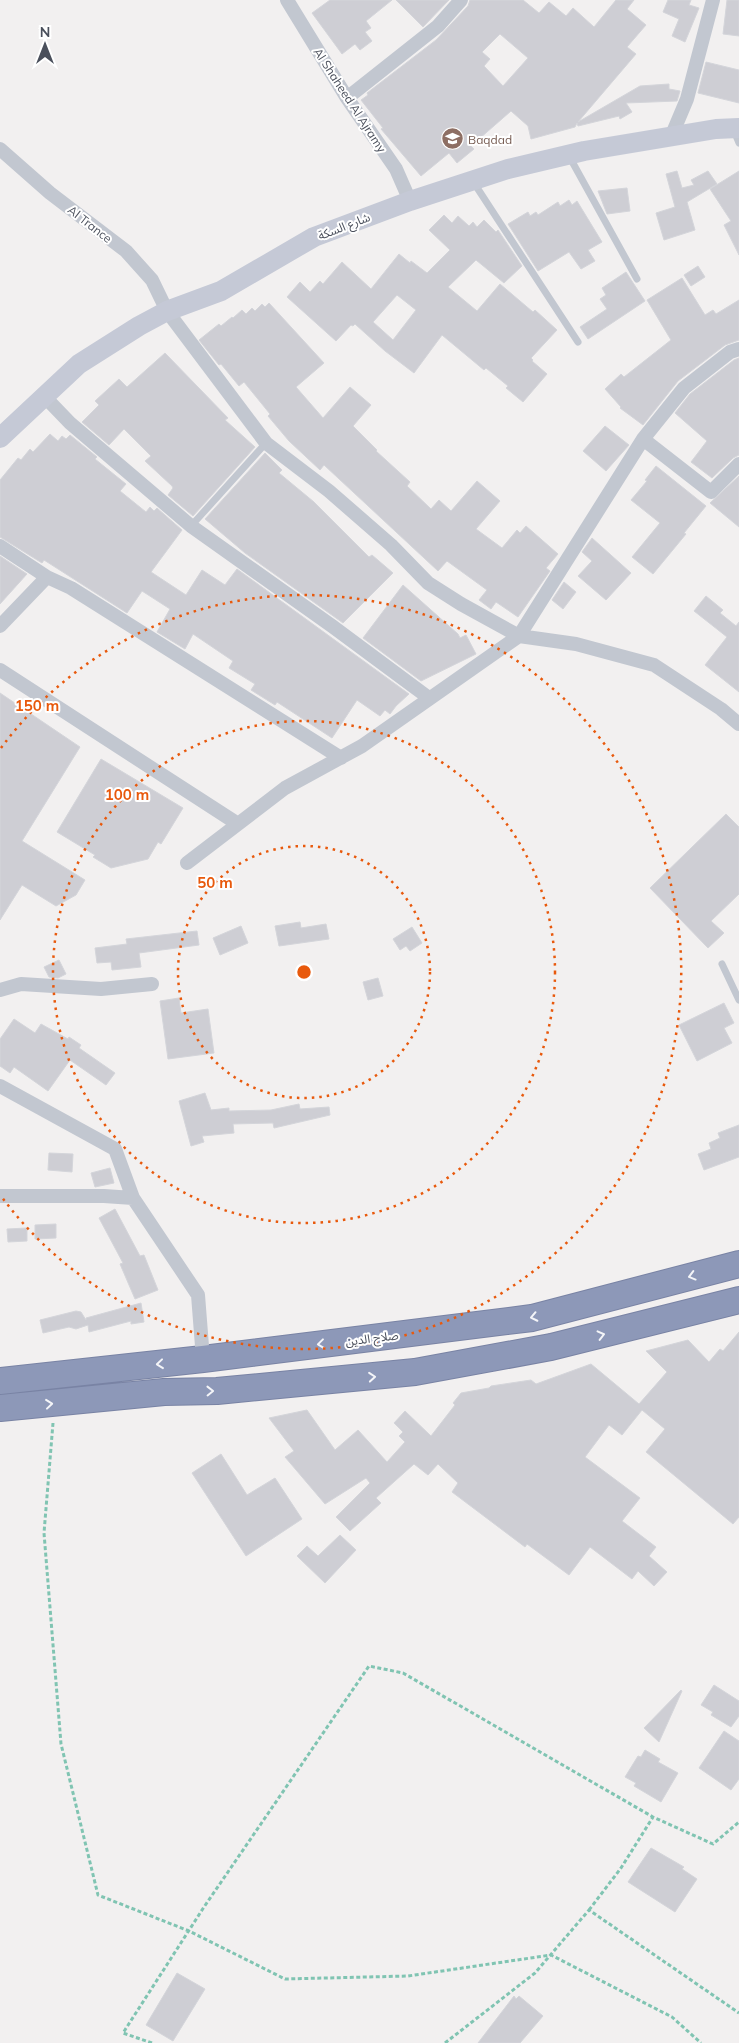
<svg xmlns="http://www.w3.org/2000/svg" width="739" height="2043" font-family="Mulish,'Noto Sans Arabic',sans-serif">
  <rect width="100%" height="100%" fill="#f2f0f0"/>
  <path fill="#ceced4" stroke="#d4d5da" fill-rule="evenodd" d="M330,0H392L366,21L371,28L365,32L372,41L360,50L355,44L342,54L312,13Z
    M396,0H449L423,27Z
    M470,0H523L539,13L549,2L566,16L573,8L594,27L616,0H634L627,9L646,25L627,47L636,54L578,122L640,86L669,84V89L680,91L677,101L626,103L632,112L620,119L619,116L578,126L577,123L575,127L531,139L528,126L511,111L471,146L474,149L457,163L449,153L421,176L381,129L383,128L361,100L368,95L367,93L436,40L468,6ZM500,34L528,58L503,86L484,66L490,59L482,52Z
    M668,0H691L689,5L699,8L685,42L672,36L679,19L663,12Z
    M727,0H739V36L723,34Z
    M706,62L739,70V103L698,93Z
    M677,171L682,188L694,185L691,180L708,171L717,184L687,202L695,230L664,240L656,213L675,207L666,174Z
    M739,171V255L724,225L731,221L710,189Z
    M627,188L630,211L607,214L598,191Z
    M569,200L572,205L577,201L602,242L588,250L595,261L581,269L569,252L538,271L508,224L528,212L530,216L536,212L538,215L558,202L560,206Z
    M444,215L452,223L458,216L469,226L473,222L477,227L484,220L496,232L498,230L522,266L504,283L476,260L448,287L477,311L500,284L533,312L535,310L557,330L531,358L533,360L532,361L547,374L523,402L506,388L508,386L486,368L484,370L442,335L414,373L385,351L355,324L353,326L351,325L336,341L287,297L300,282L310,292L320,281L323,284L342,262L371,289L399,254L410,263L411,261L427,273L450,250L429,230ZM397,295L416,310L393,340L373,322Z
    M698,266L705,277L691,286L684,275Z
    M626,272L645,301L588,339L580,327L607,309L600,299L606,295L602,288Z
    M682,278L705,315L713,310L716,314L739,300V340L725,345L678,381L643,425L620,408L621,407L605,389L621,374L624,377L671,340L647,300Z
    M269,303L324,363L296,387L323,418L350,387L371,405L353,426L377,450L376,451L410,482L407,486L431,509L439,500L451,511L477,481L500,501L476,529L502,548L517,530L520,533L526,526L558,554L546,568L550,571L518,617L496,602L491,609L479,600L487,590L447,561L438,571L324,465L320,470L289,441L268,416L270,414L244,382L239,386L221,364L219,365L199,340L219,324L221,326L232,317L233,318L242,310L246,314L252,308L255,311L262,304L265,307Z
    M165,353L228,418L225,420L255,447L193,516L168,495L173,488L172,486L145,461L151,456L124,429L109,445L82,422L99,405L95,401L119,379L127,387Z
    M739,358V455L733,458L712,478L691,462L707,441L675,413L690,394L734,360Z
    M605,426L629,445L606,471L583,451Z
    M50,434L58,441L62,436L66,439L70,435L97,457L95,459L126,484L120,491L146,512L150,507L154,511L157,508L182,530L151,572L186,595L202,570L225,585L237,569L409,694L396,706L390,714L385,710L380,716L357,700L332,738L277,702L275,705L251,690L255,684L229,668L233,661L193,634L185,649L157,632L170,609L142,591L127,613L44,560L42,563L0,537V480L18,458L21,460L30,449L33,452Z
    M265,453L282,470L279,473L314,502L369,557L372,555L393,573L343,623L245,553L205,519Z
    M656,466L706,506L684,533L686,534L653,574L632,557L660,523L631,500L647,481L645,480Z
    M739,476V527L710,503Z
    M592,538L631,573L606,600L578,576L592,561L582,552Z
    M0,556L27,574L0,604Z
    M564,582L576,592L563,609L552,600Z
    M403,585L458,634L460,638L466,635L476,654L421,681L363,638Z
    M706,596L723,610L720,613L736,626L739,622V692L705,665L727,637L694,611Z
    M0,693L80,747L22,841L85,880L76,895L56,906L22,885L0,920Z
    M101,759L183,808L161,844L158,842L148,859L111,868L93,857L95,855L57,832Z
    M726,814L739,827V894L711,921L724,933L708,948L650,888Z
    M300,922L301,928L326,924L329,939L279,946L275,926Z
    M241,926L248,943L220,955L213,938Z
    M412,927L422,943L410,951L406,946L400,950L393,939Z
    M197,931L199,945L139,953L141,967L112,970L111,962L97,963L95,948L127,944L126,939Z
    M59,960L66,974L58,978L49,977L44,967Z
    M378,978L383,996L368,1000L363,982Z
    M179,998L181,1013L208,1009L214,1053L168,1059L160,1001Z
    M724,1003L734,1023L724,1028L732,1043L697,1061L679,1025Z
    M14,1019L35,1033L41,1024L68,1039L69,1037L81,1045L79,1048L115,1073L106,1085L70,1060L48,1091L14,1067L10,1073L0,1066V1039Z
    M205,1093L211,1110L229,1108V1111L271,1110L299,1104L300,1109L329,1107L330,1115L274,1128L273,1123L233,1124L234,1133L202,1136L204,1142L191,1146L179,1101Z
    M739,1125V1157L704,1170L698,1154L711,1149L709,1143L720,1138L718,1133Z
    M49,1153L73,1154L72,1172L48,1170Z
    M110,1168L114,1183L95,1187L91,1173Z
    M115,1209L140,1256L144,1255L158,1290L135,1299L120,1264L123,1263L99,1218Z
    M56,1224V1238L35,1239V1225Z
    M27,1228V1241L8,1242L7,1229Z
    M141,1303L144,1322L131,1324V1321L89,1332L88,1325L76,1329L69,1327L43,1333L40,1320L76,1311L81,1312L86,1320V1318Z
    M739,1332V1517L733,1524L646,1452L665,1429L642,1410L622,1435L609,1425L585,1457L640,1498L622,1521L656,1547L649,1556L667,1572L654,1586L638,1571L632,1579L590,1547L569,1575L527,1544L525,1547L452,1492L458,1483L438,1464L428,1475L414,1464L376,1498L381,1503L350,1531L336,1517L370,1483L366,1478L325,1504L285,1457L294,1451L269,1418L307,1410L335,1450L358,1430L387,1462L405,1442L399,1436L403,1432L394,1423L405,1411L431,1436L455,1405L453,1403L461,1393L489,1388L491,1386L531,1380L536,1384L591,1364L639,1404L667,1372L646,1351L688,1340L709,1362L720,1349L723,1351Z
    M221,1454L247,1495L275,1478L302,1519L246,1556L192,1473Z
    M340,1535L356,1550L325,1583L297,1556L307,1546L318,1556Z
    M714,1685L739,1701V1716L731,1727L711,1715L713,1712L701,1705Z
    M681,1690L682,1691L659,1742L644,1728Z
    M724,1731L739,1741V1779L731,1790L699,1768Z
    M645,1750L660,1759L658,1762L678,1773L661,1802L634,1786L636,1783L625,1777L638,1756L641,1757Z
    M651,1848L684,1867L682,1869L697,1879L675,1912L628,1882Z
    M177,1973L205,1989L173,2041L146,2025Z
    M514,1996L516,1999L519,1996L543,2016L520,2043H478Z"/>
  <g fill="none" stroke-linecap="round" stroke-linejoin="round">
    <defs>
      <path id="highway" d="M0,1381L203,1359L532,1318L739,1264
        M0,1408L164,1392L217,1391L415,1372L551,1347L739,1300"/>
    </defs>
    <use href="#highway" stroke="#7983a4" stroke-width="28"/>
    <path stroke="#80c4b2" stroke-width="3" stroke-dasharray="4 2.5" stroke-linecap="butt" d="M53,1423L44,1533L61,1744L98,1895L189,1931L285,1979L408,1976L551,1955L672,2017L701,2043
      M589,1910L621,1868L653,1817
      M152,2043L123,2033L204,1907L369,1666L403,1673L653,1817L713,1844L739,1822
      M445,2043L535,1973L589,1910L739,2013"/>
    <path stroke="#c2c7d0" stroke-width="7" d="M734,131L739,143
      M569,156L637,279
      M474,183L578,342
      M191,526L266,443
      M722,964L739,1000"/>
    <path stroke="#c2c7d0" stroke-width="14" d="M287,0L347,98L396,169L410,201
      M347,98L438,26L461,0
      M671,137L687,99L713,0
      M0,149L50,193L126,251L152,280L167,311L266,443L329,491L391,545L428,583L461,604L519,636L576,644L654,665L721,709L739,724
      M44,396L70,423L191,526L332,626L429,698
      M643,439L711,492L739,464
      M0,546L47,577L71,588L341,758
      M0,626L47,577
      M0,670L238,824
      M187,863L285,788L362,746L519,636L643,439L684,388L730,352L739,349
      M0,990L21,984L101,989L152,984
      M0,1086L115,1149L133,1198L198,1295L203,1359
      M0,1196H104L133,1198"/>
    <path stroke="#c5c9d6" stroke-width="20" d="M0,438L79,364L139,326L167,311L221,291L314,237L410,201L508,169L584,151L716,129L739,128"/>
    <use href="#highway" stroke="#8d98b8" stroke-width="26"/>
  </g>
  <defs><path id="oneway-chevron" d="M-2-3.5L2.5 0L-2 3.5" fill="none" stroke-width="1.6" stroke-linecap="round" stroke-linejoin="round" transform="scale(1.25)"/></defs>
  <g stroke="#f4f5f8">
    <use href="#oneway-chevron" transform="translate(692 1276) rotate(165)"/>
    <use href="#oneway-chevron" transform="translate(534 1317) rotate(168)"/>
    <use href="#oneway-chevron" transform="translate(601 1335) rotate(-14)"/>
    <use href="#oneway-chevron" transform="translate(321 1344) rotate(173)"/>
    <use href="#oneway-chevron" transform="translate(160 1364) rotate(174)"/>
    <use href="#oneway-chevron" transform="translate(372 1377) rotate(-5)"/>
    <use href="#oneway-chevron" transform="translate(210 1391) rotate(-1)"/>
    <use href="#oneway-chevron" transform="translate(49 1404) rotate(-6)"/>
  </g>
  <g fill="none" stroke="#e8590c" stroke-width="2.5" stroke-dasharray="2.5 5">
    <circle cx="304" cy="972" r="126"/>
    <circle cx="304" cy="972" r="251"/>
    <path d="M1 748A377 377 0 1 1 1 1196"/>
  </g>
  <defs>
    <symbol id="school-disc" viewBox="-11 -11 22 22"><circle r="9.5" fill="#8d6e63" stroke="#fff"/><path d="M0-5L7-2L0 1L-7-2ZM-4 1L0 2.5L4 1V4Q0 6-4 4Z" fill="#fff"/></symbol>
  </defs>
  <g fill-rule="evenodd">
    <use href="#school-disc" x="440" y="126" width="25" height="25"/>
  </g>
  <g text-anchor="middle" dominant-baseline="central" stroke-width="4" stroke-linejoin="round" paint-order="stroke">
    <g font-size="12" fill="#4a4f5b" stroke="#fff">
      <text transform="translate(350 100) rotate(57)">Al Shaheed Al Ajramy</text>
      <text transform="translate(90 224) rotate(38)">Al Trance</text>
      <text transform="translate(344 226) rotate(-21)">شارع السكة</text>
      <text transform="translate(372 1338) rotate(-7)">صلاح الدين</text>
    </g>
    <g font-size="12" fill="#785e54" stroke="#fff" text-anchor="start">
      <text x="468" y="139">Baqdad</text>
    </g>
  </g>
  <circle cx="304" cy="972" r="8" fill="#e8590c" stroke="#fff" stroke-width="2.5"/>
  <g font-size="15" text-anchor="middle" font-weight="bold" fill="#e8590c" stroke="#fff" stroke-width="4" stroke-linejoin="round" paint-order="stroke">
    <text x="37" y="711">150 m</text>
    <text x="127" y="800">100 m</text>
    <text x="215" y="888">50 m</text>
  </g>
  <g transform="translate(45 45)" stroke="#ffffff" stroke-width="4" paint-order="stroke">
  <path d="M0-4L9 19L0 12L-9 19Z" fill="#4a4f5b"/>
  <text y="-8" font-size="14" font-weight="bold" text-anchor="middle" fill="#4a4f5b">N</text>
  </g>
</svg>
